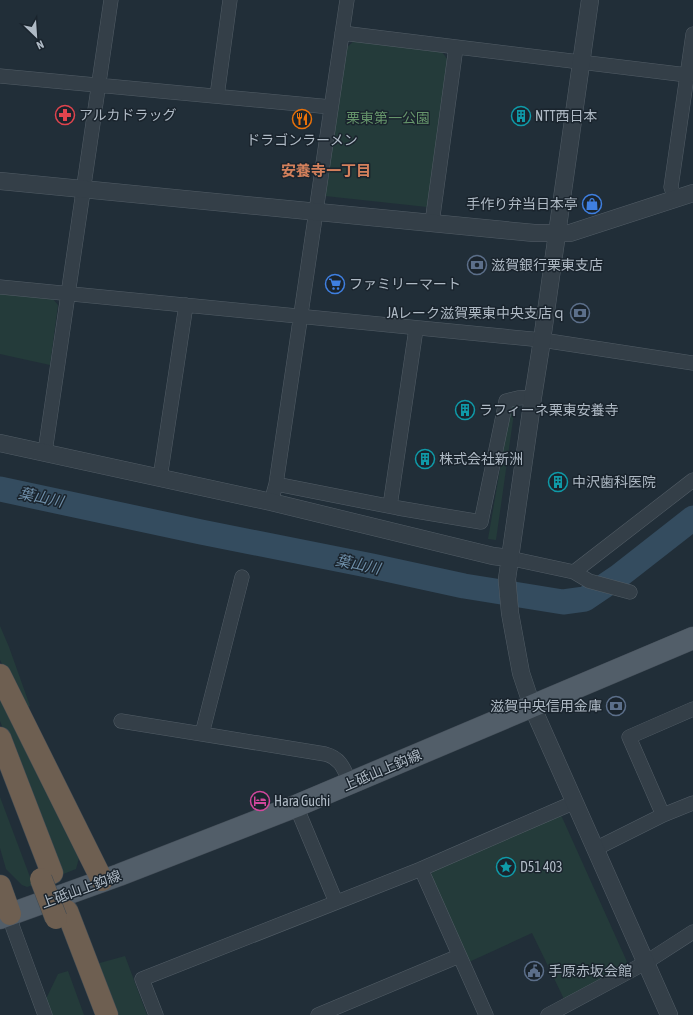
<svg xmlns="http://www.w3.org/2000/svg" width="693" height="1015" font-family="'Asap Condensed','Noto Sans JP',sans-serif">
  <rect width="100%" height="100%" fill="#212e38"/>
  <path fill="#243b3a" d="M354,41L442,52L448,60L427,207L325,196L345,49Z
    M0,293L52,298L58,305L50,365L0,354Z
    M511,405L515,406L496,540L488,539Z
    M0,626L9,647L30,706L25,708L0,660Z
    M0,693L79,858L76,869L61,875L0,721Z
    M0,797L33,885L27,887L22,885L6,869L0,848Z
    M561,815L628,964L564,999L532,933L469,962L431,875L433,871Z
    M125,956L147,1015H116L96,964Z
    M68,971L84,1015H52L46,999L58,974Z"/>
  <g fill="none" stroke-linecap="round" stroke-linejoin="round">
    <path stroke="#344c5f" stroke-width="25" d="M0,489L201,532L372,566L464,586L563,602L585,599L619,576L693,518"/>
    <defs>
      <path id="minor" d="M342,33L687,75L693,73
        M0,76L331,107
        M217,96L230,0
        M675,199L671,187L693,34
        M432,223L456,47
        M0,287L542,340L693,363
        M45,452L111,0
        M160,478L186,305
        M276,484L398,508L481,522L506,401L518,398L533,397
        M271,502L276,484L347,0
        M390,506L416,329
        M509,558L574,572L589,581L630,592
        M574,572L693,480
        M242,577L202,734L325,754C341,758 344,769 350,783
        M121,721L202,734
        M296,806L336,902
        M663,815L629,737L693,709
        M595,849L663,815L693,803
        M421,869L486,1015
        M10,914L13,928L45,1015
        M156,1015L142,979L421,869L575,802
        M318,1015L459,956
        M548,1015L645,963L693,932"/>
      <path id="tertiary" d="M590,0L542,340L533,397L507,579L510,613L521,673L532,706L669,1015
        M0,181L534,233H570L693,193
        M0,443L271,502L493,556L509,558"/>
      <path id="primary" d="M0,918L119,875L296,806L693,638"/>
      <path id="motorway" d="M0,675L102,880
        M0,738L52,873
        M0,886L10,914
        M67,911L107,1015"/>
    </defs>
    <use href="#minor" stroke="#525d66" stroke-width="15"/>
    <use href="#tertiary" stroke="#525d66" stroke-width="18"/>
    <use href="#primary" stroke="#414b55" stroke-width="23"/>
    <use href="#motorway" stroke="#3f4a53" stroke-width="23"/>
    <use href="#minor" stroke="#343f48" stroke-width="14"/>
    <use href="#tertiary" stroke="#343f48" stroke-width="17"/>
    <use href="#primary" stroke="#525e69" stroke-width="22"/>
    <use href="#motorway" stroke="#6e5f51" stroke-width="22"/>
    <defs>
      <path id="motorway-bridge" d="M41,879L56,918"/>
    </defs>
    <use href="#motorway-bridge" stroke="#3f4a53" stroke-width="23" stroke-linecap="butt"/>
    <use href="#motorway-bridge" stroke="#6e5f51" stroke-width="22"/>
  </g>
  <defs>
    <symbol id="pharmacy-ring" viewBox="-11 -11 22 22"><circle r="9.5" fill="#1a242d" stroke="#e0444e" stroke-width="1.5"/><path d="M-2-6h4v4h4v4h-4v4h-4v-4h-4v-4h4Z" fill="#e0444e"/></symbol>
    <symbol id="building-ring" viewBox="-11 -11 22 22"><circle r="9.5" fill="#1a242d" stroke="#0f9aa8" stroke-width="1.5"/><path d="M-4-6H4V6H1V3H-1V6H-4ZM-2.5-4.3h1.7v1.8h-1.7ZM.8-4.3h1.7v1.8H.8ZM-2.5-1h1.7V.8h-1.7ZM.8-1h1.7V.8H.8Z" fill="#0f9aa8"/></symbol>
    <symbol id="restaurant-ring" viewBox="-11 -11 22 22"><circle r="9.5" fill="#1a242d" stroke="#e8710a" stroke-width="1.5"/><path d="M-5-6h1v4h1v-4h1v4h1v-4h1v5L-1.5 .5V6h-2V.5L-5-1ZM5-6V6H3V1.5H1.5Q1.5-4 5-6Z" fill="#e8710a"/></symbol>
    <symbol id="shop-ring" viewBox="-11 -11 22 22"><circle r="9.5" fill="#1a242d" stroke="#3f7fe0" stroke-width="1.5"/><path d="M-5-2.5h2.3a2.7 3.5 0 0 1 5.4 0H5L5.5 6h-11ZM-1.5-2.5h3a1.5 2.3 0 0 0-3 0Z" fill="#3f7fe0"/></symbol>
    <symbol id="bank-ring" viewBox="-11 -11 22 22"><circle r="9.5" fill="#1a242d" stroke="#5c6f8a" stroke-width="1.5"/><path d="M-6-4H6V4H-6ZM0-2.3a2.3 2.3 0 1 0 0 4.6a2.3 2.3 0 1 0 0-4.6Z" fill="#5c6f8a"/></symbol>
    <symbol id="supermarket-ring" viewBox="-11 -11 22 22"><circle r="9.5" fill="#1a242d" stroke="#3f7fe0" stroke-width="1.5"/><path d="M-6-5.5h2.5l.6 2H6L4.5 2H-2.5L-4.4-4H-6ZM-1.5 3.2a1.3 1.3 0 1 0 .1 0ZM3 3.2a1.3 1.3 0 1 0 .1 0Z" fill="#3f7fe0"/></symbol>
    <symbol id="hotel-ring" viewBox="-11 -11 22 22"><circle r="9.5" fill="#1a242d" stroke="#d1479c" stroke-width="1.5"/><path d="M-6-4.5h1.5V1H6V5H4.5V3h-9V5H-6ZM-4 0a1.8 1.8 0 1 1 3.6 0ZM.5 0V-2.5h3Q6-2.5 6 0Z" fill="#d1479c"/></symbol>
    <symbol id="sight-ring" viewBox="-11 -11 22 22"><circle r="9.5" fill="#1a242d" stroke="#0f9aa8" stroke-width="1.5"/><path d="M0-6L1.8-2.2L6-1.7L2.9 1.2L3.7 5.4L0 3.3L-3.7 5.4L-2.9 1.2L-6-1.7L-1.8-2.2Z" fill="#0f9aa8"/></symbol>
    <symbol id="civic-ring" viewBox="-11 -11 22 22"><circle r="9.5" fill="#1a242d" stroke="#5c6f8a" stroke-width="1.5"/><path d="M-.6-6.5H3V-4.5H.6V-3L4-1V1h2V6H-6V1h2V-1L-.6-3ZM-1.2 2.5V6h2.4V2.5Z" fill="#5c6f8a"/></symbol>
  </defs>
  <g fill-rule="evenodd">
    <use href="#pharmacy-ring" x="54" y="104" width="22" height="22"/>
    <use href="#building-ring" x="510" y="105" width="22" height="22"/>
    <use href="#restaurant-ring" x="291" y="108" width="22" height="22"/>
    <use href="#shop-ring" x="581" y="193" width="22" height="22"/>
    <use href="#bank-ring" x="466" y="254" width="22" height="22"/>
    <use href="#supermarket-ring" x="324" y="273" width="22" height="22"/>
    <use href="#bank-ring" x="569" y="302" width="22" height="22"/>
    <use href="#building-ring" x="454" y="399" width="22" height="22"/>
    <use href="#building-ring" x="414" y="448" width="22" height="22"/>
    <use href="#building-ring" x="547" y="471" width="22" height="22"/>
    <use href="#bank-ring" x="605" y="695" width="22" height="22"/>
    <use href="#hotel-ring" x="249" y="790" width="22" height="22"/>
    <use href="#sight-ring" x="495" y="856" width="22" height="22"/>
    <use href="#civic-ring" x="523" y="960" width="22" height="22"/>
  </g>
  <g text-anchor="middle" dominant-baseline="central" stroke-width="3" stroke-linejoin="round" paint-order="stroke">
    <g font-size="14" fill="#afbac5" stroke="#1a242d" text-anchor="start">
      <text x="79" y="115">アルカドラッグ</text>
      <text x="535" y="116">NTT西日本</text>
      <text x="302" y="140" text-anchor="middle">ドラゴンラーメン</text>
      <text x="578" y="204" text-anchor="end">手作り弁当日本亭</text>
      <text x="491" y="265">滋賀銀行栗東支店</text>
      <text x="349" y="284">ファミリーマート</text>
      <text x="566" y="313" text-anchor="end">JAレーク滋賀栗東中央支店ｑ</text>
      <text x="479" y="410">ラフィーネ栗東安養寺</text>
      <text x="439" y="459">株式会社新洲</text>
      <text x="572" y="482">中沢歯科医院</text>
      <text x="602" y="706" text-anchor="end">滋賀中央信用金庫</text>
      <text x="274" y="801">Hara Guchi</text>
      <text x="520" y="867">D51 403</text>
      <text x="548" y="971">手原赤坂会館</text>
    </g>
    <g font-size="14" fill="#66956b" stroke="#1a242d">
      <text x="388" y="118">栗東第一公園</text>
    </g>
    <g font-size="14" fill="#afbac5" stroke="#1a242d">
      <text transform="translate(382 770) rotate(-23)">上砥山上鈎線</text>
      <text transform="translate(81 889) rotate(-20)">上砥山上鈎線</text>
    </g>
    <g font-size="15" font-weight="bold" fill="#d3805c" stroke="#1a242d">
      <text x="326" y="170">安養寺一丁目</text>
    </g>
    <g font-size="15" font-style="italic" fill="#6f8fa9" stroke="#1a242d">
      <text transform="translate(41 497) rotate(12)">葉山川</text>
      <text transform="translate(358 564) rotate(12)">葉山川</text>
    </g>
  </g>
  <g transform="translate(36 36) rotate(155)" stroke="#1a242d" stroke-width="3" paint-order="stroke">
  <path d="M0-3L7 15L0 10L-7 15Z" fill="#afbac5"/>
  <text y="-6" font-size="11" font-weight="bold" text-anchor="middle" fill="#afbac5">N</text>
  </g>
</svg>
